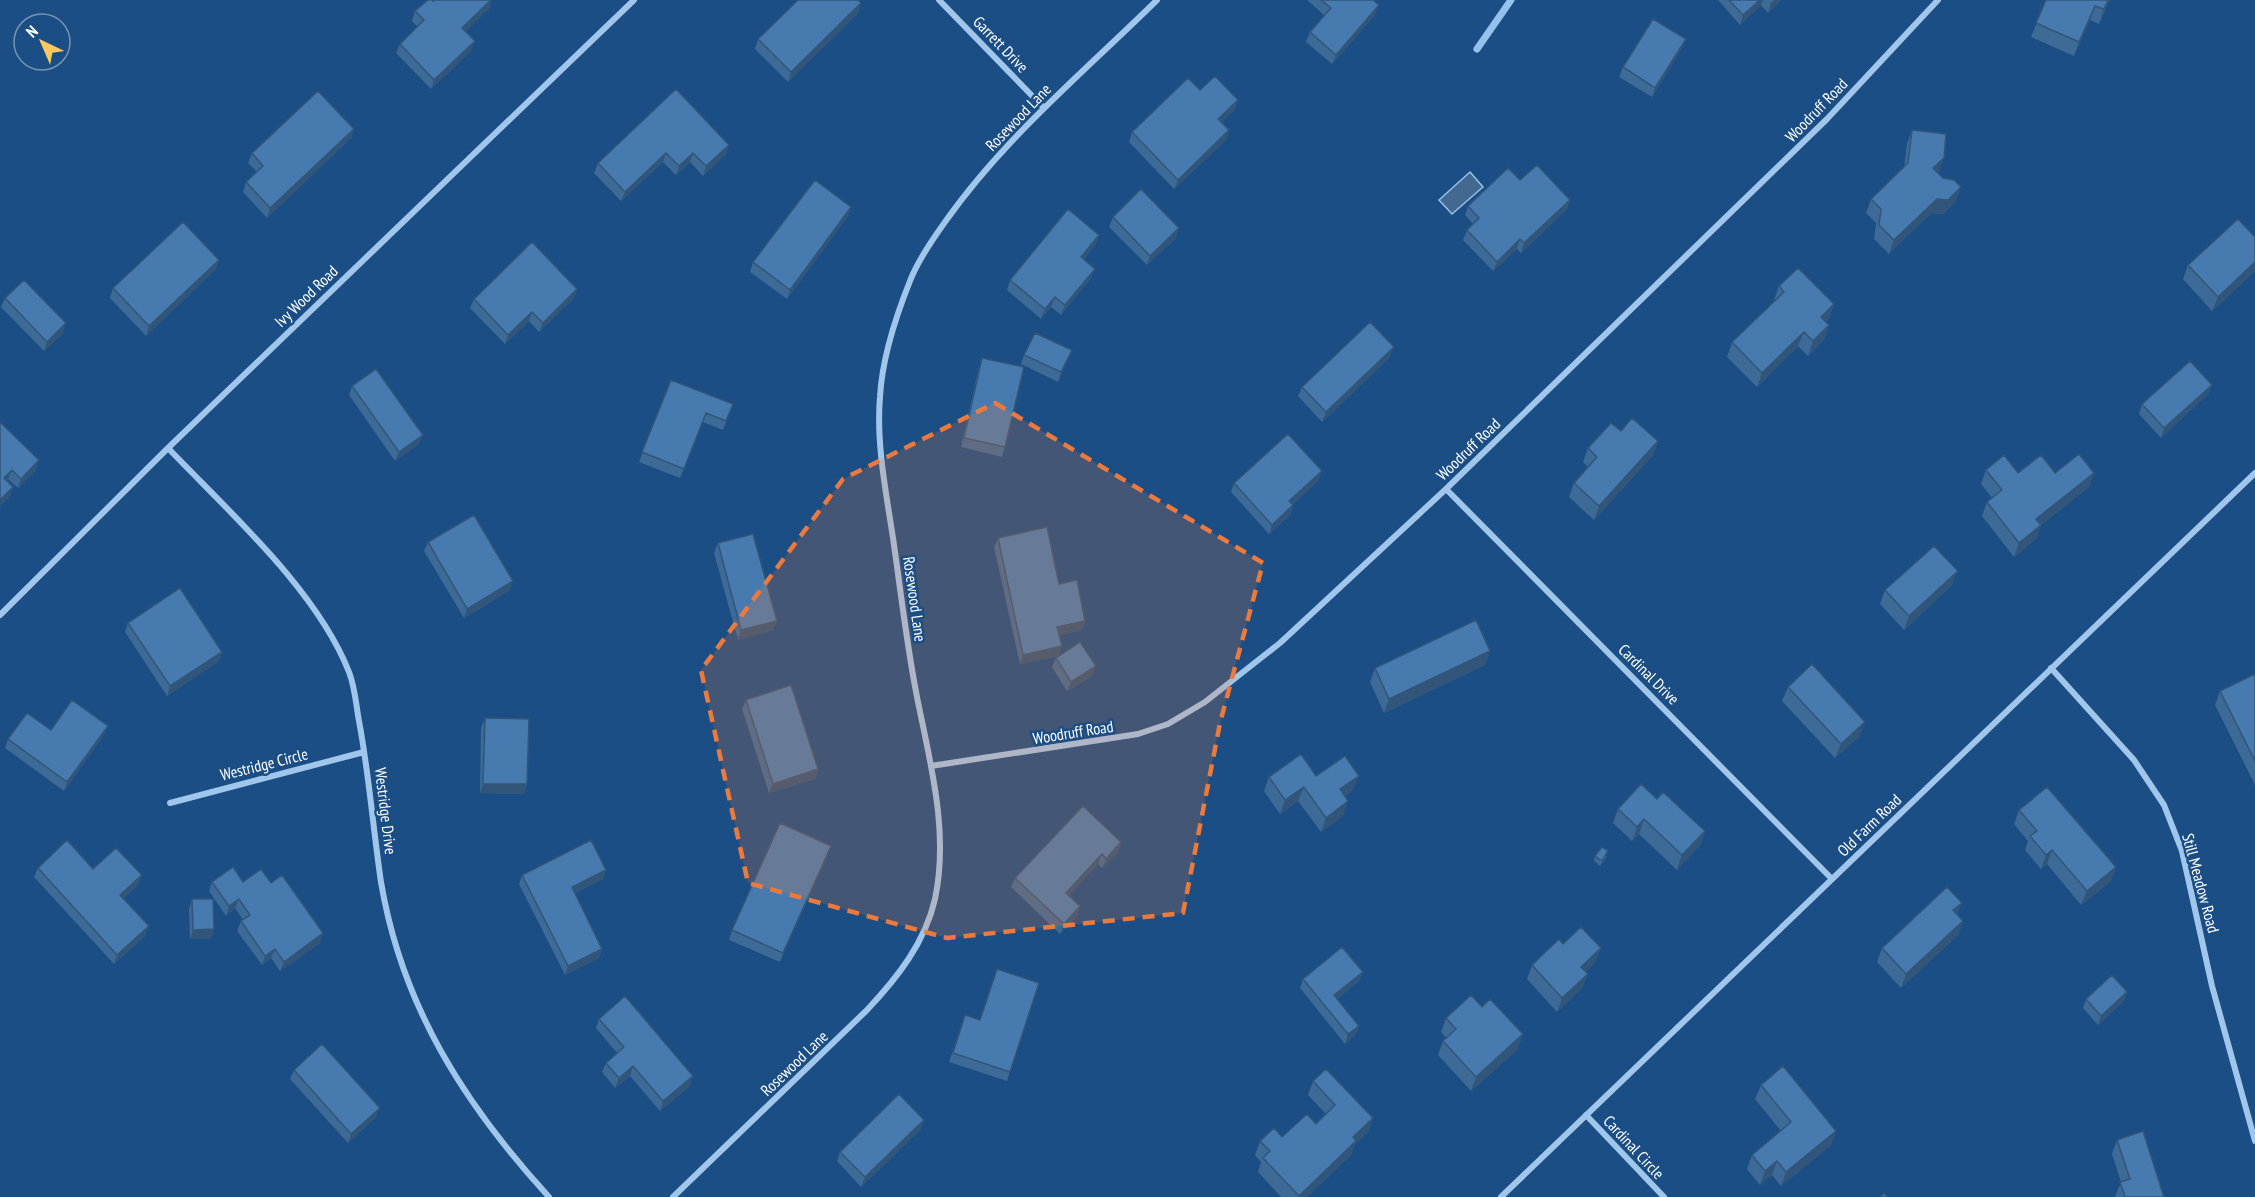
<svg xmlns="http://www.w3.org/2000/svg" width="2255" height="1197" font-family="'PT Sans Narrow',sans-serif">
  <rect width="100%" height="100%" fill="#1b4e84"/>
  <path fill="#436990" stroke="#93c2ed" stroke-width="1.5" d="M1470,172L1483,187L1452,214L1439,200Z"/>
  <g fill="none" stroke-linecap="round" stroke-linejoin="round">
    <path stroke="#93c2ed" stroke-width="7" d="M1477,49L1511,0"/>
    <path stroke="#a0c6eb" stroke-width="6" d="M939,0L1043,107
      M168,448C229,512 317,590 349,672C355,687 356,705 359,721C369,774 373,828 381,882C402,1007 465,1105 549,1197
      M1446,489L1832,879
      M0,615L168,448L634,0
      M2051,668L2134,760L2164,805L2182,851L2212,986L2255,1141
      M931,766L1138,734L1168,724L1205,702L1280,643L1446,489L1827,119L1938,0
      M170,803L364,752
      M1586,1115L1664,1197
      M673,1197L867,1010C897,978 925,943 935,899C949,833 931,766 918,702C907,648 901,593 893,538C886,492 876,443 880,397C882,358 896,316 910,281C918,260 932,240 945,222C1004,138 1084,72 1157,0
      M1501,1197L2255,473"/>
  </g>
  <path fill="#3d6a96" d="M1307,0H1373L1375,15L1332,64L1306,42L1310,32L1324,15Z
    M1718,0H1781L1768,13L1761,5L1740,25Z
    M2046,0H2110L2099,24L2090,20L2074,56L2031,37Z
    M433,1L490,8L465,31L471,51L431,89L396,53L400,44L418,27L412,21L415,11Z
    M861,3L858,13L788,82L755,49L758,39Z
    M1686,39L1682,48L1652,97L1619,77L1623,67Z
    M676,89L726,154L703,176L690,162L676,175L663,162L621,201L594,173L598,163Z
    M1200,90L1235,109L1221,123L1229,130L1226,140L1174,189L1129,142L1132,132Z
    M354,129L351,138L267,218L243,192L246,182L257,172L248,163L252,153Z
    M1912,130L1939,172L1937,173L1956,201L1943,214L1931,213L1889,254L1874,239L1876,223L1866,213L1871,199L1904,167L1907,144Z
    M1520,180L1570,200L1567,209L1521,253L1517,249L1493,271L1463,240L1467,230L1473,224L1465,215L1468,206Z
    M851,207L848,216L787,299L750,272L753,262Z
    M1113,217L1176,238L1147,265L1109,227Z
    M2255,237V271L2212,311L2183,279L2188,265Z
    M1096,244L1083,260L1091,278L1061,315L1051,307L1041,319L1007,290L1010,280Z
    M219,260L215,270L146,336L110,298L113,288Z
    M1779,286L1834,304L1829,318L1826,321L1829,325L1824,339L1808,356L1798,346L1757,387L1727,357L1732,342L1774,301V300Z
    M577,289L574,298L539,332L529,321L505,344L470,308L474,299Z
    M5,298L63,333L44,351L1,307Z
    M1072,350L1058,382L1021,364L1024,355Z
    M1390,357L1322,422L1298,396L1302,387Z
    M982,358L1005,447L1002,457L961,447L979,367Z
    M671,380L733,404L723,430L703,422L680,478L639,462Z
    M2212,385L2208,394L2161,438L2139,414L2142,404Z
    M352,386L419,444L395,461L349,395Z
    M0,422L36,470L18,488L8,479L7,481L10,496L0,506Z
    M1658,441L1653,455L1594,520L1569,497L1574,483L1588,467L1583,462L1588,448Z
    M1986,470L2018,473H2094L2089,487L2041,525L2036,539L2014,557L1982,516L1987,502L1992,498L1981,484Z
    M1318,481L1292,505H1293L1290,515L1269,534L1231,492L1234,483Z
    M998,538L1059,584L1085,621L1082,630L1059,635L1062,646L1058,656L1092,676L1067,691L1052,667L1056,658L1058,656L1020,664L994,547Z
    M428,542L513,581L509,591L464,618L424,551Z
    M718,543L773,630L738,640L714,553Z
    M1952,585L1904,630L1880,604L1885,590Z
    M128,623L222,652L219,661L167,696L125,632Z
    M1490,651L1485,665L1384,713L1370,682L1375,668Z
    M2255,674V785L2215,705L2220,691Z
    M1788,687L1860,736L1835,758L1782,701Z
    M746,700L818,769L815,779L769,793L742,709Z
    M485,718L527,784L524,794L480,793L481,728Z
    M104,735L64,791L5,748L8,739Z
    M1316,776L1353,790L1345,796L1343,816L1321,832L1298,801L1280,814L1264,791L1269,777Z
    M1657,799L1705,831L1700,845L1677,870L1639,834L1632,841L1613,823L1618,809Z
    M2019,810L2116,867L2111,881L2081,905L2047,864L2041,869L2025,850L2028,841L2014,824Z
    M1121,842L1118,852L1102,868L1098,864L1069,895L1080,906L1077,916L1060,934L1011,887L1015,878Z
    M831,846L780,962L729,940L732,930Z
    M1595,856H1607L1600,866L1594,861Z
    M38,868L93,869L142,875L138,885L123,899L145,936L114,964L34,877Z
    M606,870L603,879L575,893L602,949L599,958L565,975L519,884L522,875Z
    M212,882L271,883L320,943L280,971L271,958L262,965L237,931L241,921L243,920L235,908L226,916L209,891Z
    M192,899L214,929L210,939H190L189,909Z
    M1957,915L1963,921L1958,935L1901,988L1877,962L1882,948Z
    M1563,944L1601,948L1595,962L1585,972L1588,974L1582,988L1557,1012L1527,979L1532,965Z
    M1363,972L1359,981L1337,999L1359,1026L1355,1035L1345,1044L1300,988L1303,979Z
    M1039,983L1007,1081L949,1062L965,1015L979,1020Z
    M2127,992L2124,1001L2098,1025L2083,1008L2086,999Z
    M1446,1018L1518,1049L1471,1091L1438,1055L1443,1041L1446,1038L1441,1032Z
    M599,1019L690,1086L660,1111L630,1076L615,1088L602,1072L606,1063L617,1053L596,1028Z
    M294,1070L376,1117L348,1143L290,1079Z
    M1313,1081L1373,1118L1368,1132L1355,1144L1351,1155L1307,1197H1281L1258,1172L1261,1162L1255,1155L1260,1141L1282,1137L1316,1124L1326,1114L1308,1095Z
    M1761,1085L1836,1131L1831,1145L1781,1186L1772,1175L1760,1185L1747,1169L1752,1155L1781,1131L1755,1099Z
    M924,1120L921,1129L861,1187L837,1161L840,1152Z
    M2117,1140L2164,1197H2115L2121,1182L2112,1154Z"/>
  <path fill="#32567a" d="M491,0H492L490,8L459,38L462,28Z
    M1760,0H1763L1761,5L1740,25L1743,15Z
    M1774,0H1781L1768,13L1771,3Z
    M2108,0H2110L2099,24L2104,9Z
    M861,3L858,13L788,82L791,72Z
    M1379,5L1375,15L1332,64L1336,55Z
    M2095,6L2090,20L2074,56L2079,42Z
    M1686,39L1682,48L1652,97L1655,88Z
    M475,41L471,51L431,89L434,80Z
    M1238,100L1235,109L1215,129L1218,119Z
    M354,129L351,138L267,218L270,208Z
    M1229,130L1226,140L1174,189L1178,180Z
    M729,145L726,154L703,176L706,166Z
    M666,153L663,162L621,201L625,192Z
    M693,153L690,162L676,175L679,166Z
    M1944,158L1939,172L1928,182L1933,168Z
    M1961,187L1956,201L1943,214L1931,213L1889,254L1894,240L1937,199Z
    M1570,200L1567,209L1521,253L1524,243Z
    M851,207L848,216L787,299L790,290Z
    M1179,228L1176,238L1147,265L1150,256Z
    M1099,235L1096,244L1077,267L1081,257Z
    M1520,239L1517,249L1493,271L1497,262Z
    M219,260L215,270L146,336L149,326Z
    M2255,262V271L2212,311L2218,297Z
    M1095,269L1091,278L1061,315L1065,305Z
    M577,289L574,298L539,332L543,323Z
    M1055,297L1051,307L1041,319L1045,309Z
    M1834,304L1829,318L1816,331L1821,317Z
    M532,312L529,321L505,344L508,335Z
    M66,323L63,333L44,351L47,342Z
    M1829,325L1824,339L1808,356L1813,341Z
    M1804,332L1798,346L1757,387L1762,373Z
    M1394,347L1390,357L1322,422L1326,412Z
    M1072,350L1068,360L1058,382L1061,372Z
    M2212,385L2208,394L2161,438L2164,428Z
    M423,435L419,444L395,461L399,452Z
    M1658,441L1653,455L1594,520L1599,506Z
    M39,460L36,470L18,488L21,479Z
    M12,470L8,479L1,487L4,478Z
    M1322,471L1318,481L1286,511L1289,501Z
    M2094,473L2089,487L2041,525L2036,539L2014,557L2019,543L2036,519Z
    M13,487L10,496L0,506V500Z
    M1293,505L1290,515L1269,534L1272,525Z
    M1958,571L1952,585L1904,630L1909,616Z
    M513,581L509,591L464,618L467,609Z
    M777,621L773,630L738,640L741,630Z
    M1085,621L1082,630L1054,637L1057,627Z
    M1062,646L1058,656L1020,664L1023,655Z
    M1490,651L1485,665L1384,713L1389,699Z
    M222,652L219,661L167,696L170,686Z
    M1096,666L1092,676L1067,691L1071,682Z
    M1865,722L1860,736L1835,758L1841,744Z
    M108,726L104,735L64,791L67,782Z
    M818,769L815,779L769,793L773,784Z
    M1359,776L1353,790L1335,803L1340,789Z
    M483,784H527L524,794L480,793Z
    M1304,787L1298,801L1280,814L1285,800Z
    M1348,801L1343,816L1321,832L1326,818Z
    M1644,819L1639,834L1632,841L1637,827Z
    M1705,831L1700,845L1677,870L1682,855Z
    M1121,842L1118,852L1102,868L1106,859Z
    M831,846L828,855L780,962L783,953Z
    M2052,850L2047,864L2041,869L2046,855Z
    M1102,854L1098,864L1062,902L1066,893Z
    M2116,867L2111,881L2081,905L2087,891Z
    M606,870L603,879L568,897L572,887Z
    M142,875L138,885L117,905L120,895Z
    M239,899L235,908L226,916L229,906Z
    M1962,903L1956,917L1953,910Z
    M1080,906L1077,916L1060,934L1064,924Z
    M1963,921L1958,935L1901,988L1906,974Z
    M149,926L145,936L114,964L117,955Z
    M214,929L210,939H190L193,930Z
    M323,933L320,943L280,971L284,962Z
    M1601,948L1595,962L1576,981L1581,967Z
    M275,949L271,958L262,965L265,956Z
    M602,949L599,958L565,975L568,966Z
    M1363,972L1359,981L1330,1005L1334,995Z
    M1588,974L1582,988L1557,1012L1562,998Z
    M2127,992L2124,1001L2098,1025L2101,1016Z
    M1359,1026L1355,1035L1345,1044L1348,1034Z
    M1523,1034L1518,1049L1471,1091L1476,1077Z
    M633,1066L630,1076L615,1088L619,1078Z
    M693,1076L690,1086L660,1111L663,1101Z
    M380,1108L376,1117L348,1143L351,1134Z
    M1373,1118L1368,1132L1355,1144L1351,1155L1307,1197H1298L1353,1137Z
    M924,1120L921,1129L861,1187L865,1177Z
    M1836,1131L1831,1145L1781,1186L1786,1172Z
    M1777,1161L1772,1175L1760,1185L1765,1171Z"/>
  <path fill="#477baf" stroke="#32567a" stroke-width="1.5" d="M428,0H432L433,1L435,0H491L462,28L475,41L434,80L400,44L424,20L415,11Z
    M798,0H858L861,3L791,72L758,39Z
    M1321,0H1373L1379,5L1336,55L1310,32L1331,8Z
    M1729,0H1760L1743,15Z
    M2046,0H2108L2104,9L2095,6L2079,42L2036,23Z
    M1653,19L1686,39L1655,88L1623,67Z
    M1215,76L1238,100L1218,119L1229,130L1178,180L1132,132L1188,78L1200,90Z
    M676,89L729,145L706,166L693,153L679,166L666,153L625,192L598,163Z
    M318,91L354,129L270,208L246,182L263,166L252,153Z
    M1912,130L1946,134L1944,158L1933,168L1943,178L1954,180L1961,187L1948,200L1937,199L1894,240L1879,225L1881,209L1871,199L1908,163Z
    M1537,165L1570,200L1524,243L1520,239L1497,262L1467,230L1479,218L1468,206L1508,168L1520,180Z
    M815,180L851,207L790,290L753,262Z
    M1141,189L1179,228L1150,256L1113,217Z
    M1068,209L1099,235L1081,257L1095,269L1065,305L1055,297L1045,309L1010,280Z
    M2238,219L2255,237V262L2218,297L2188,265Z
    M183,222L219,260L149,326L113,288Z
    M532,242L577,289L543,323L532,312L508,335L474,299Z
    M1798,268L1834,304L1821,317L1829,325L1813,341L1804,332L1762,373L1732,342L1784,292L1779,286Z
    M24,280L66,323L47,342L5,298Z
    M1370,322L1394,347L1326,412L1302,387Z
    M1035,333L1072,350L1061,372L1024,355Z
    M982,358L1024,367L1005,447L964,438Z
    M2190,361L2212,385L2164,428L2142,404Z
    M376,369L423,435L399,452L352,386Z
    M671,380L733,404L726,421L706,413L684,469L642,452Z
    M1632,418L1658,441L1599,506L1574,483L1597,457L1588,448L1611,423L1621,431Z
    M0,422L39,460L21,479L12,470L4,478L13,487L0,500Z
    M1288,434L1322,471L1289,501L1293,505L1272,525L1234,483Z
    M2079,454L2094,473L2036,519L2041,525L2019,543L1987,502L2002,490L1986,470L2004,455L2018,473L2041,455L2055,473Z
    M474,515L513,581L467,609L428,542Z
    M1047,527L1059,584L1077,580L1085,621L1057,627L1062,646L1023,655L998,538Z
    M753,534L777,621L741,630L718,543Z
    M1934,546L1958,571L1909,616L1885,590Z
    M180,588L222,652L170,686L128,623Z
    M1476,620L1490,651L1389,699L1375,668Z
    M1080,642L1096,666L1071,682L1056,658Z
    M1812,664L1865,722L1841,744L1788,687Z
    M2255,674V761L2220,691Z
    M791,685L818,769L773,784L746,700Z
    M72,700L108,726L67,782L8,739L27,713L51,730Z
    M485,718L529,719L527,784H483Z
    M1301,754L1316,776L1345,756L1359,776L1340,789L1348,801L1326,818L1304,787L1285,800L1269,777Z
    M1641,784L1657,799L1663,792L1705,831L1682,855L1644,819L1637,827L1618,809Z
    M2047,787L2116,867L2087,891L2052,850L2046,855L2030,836L2037,831L2019,810Z
    M1083,806L1121,842L1106,859L1102,854L1066,893L1080,906L1064,924L1015,878Z
    M780,823L831,846L783,953L732,930Z
    M67,840L93,869L116,848L142,875L120,895L149,926L117,955L38,868Z
    M591,840L606,870L572,887L602,949L568,966L522,875Z
    M1602,847L1608,851L1602,861L1595,856Z
    M233,867L243,882L261,869L271,883L282,875L323,933L284,962L275,949L265,956L241,921L250,915L239,899L229,906L212,882Z
    M1947,887L1962,903L1953,910L1963,921L1906,974L1882,948Z
    M192,899H213L214,929L193,930Z
    M1581,927L1601,948L1581,967L1588,974L1562,998L1532,965L1559,939L1563,944Z
    M1342,947L1363,972L1334,995L1359,1026L1348,1034L1303,979Z
    M997,969L1039,983L1010,1072L953,1053L965,1015L980,1020Z
    M2112,975L2127,992L2101,1016L2086,999Z
    M1471,995L1482,1007L1490,999L1523,1034L1476,1077L1443,1041L1456,1029L1446,1018Z
    M625,996L693,1076L663,1101L633,1066L619,1078L606,1063L624,1047L599,1019Z
    M322,1044L380,1108L351,1134L294,1070Z
    M1783,1066L1836,1131L1786,1172L1777,1161L1765,1171L1752,1155L1791,1122L1761,1085Z
    M1326,1069L1373,1118L1353,1137L1356,1141L1299,1196L1263,1158L1270,1151L1260,1141L1274,1128L1282,1137L1307,1114L1316,1124L1335,1105L1313,1081Z
    M899,1094L924,1120L865,1177L840,1152Z
    M2143,1131L2164,1197H2125L2120,1182L2130,1179L2117,1140Z
    M1884,1193L1887,1197H1880Z"/>
  <path fill="#ed7a3d" fill-opacity="0.2" stroke="#ed7a3d" stroke-width="4.5" stroke-dasharray="12 8" stroke-linejoin="round" d="M995,403L1263,563L1220,723L1183,913L947,938L748,883L701,670L843,479Z"/>
  <g text-anchor="middle" dominant-baseline="central" stroke-width="5" stroke-linejoin="round" paint-order="stroke">
    <g font-size="16" fill="#fff" stroke="#1b4e84">
      <text transform="translate(1001 44) rotate(46)">Garrett Drive</text>
      <text transform="translate(1816 110) rotate(-46)">Woodruff Road</text>
      <text transform="translate(1018 117) rotate(-46)">Rosewood Lane</text>
      <text transform="translate(306 296) rotate(-44)">Ivy Wood Road</text>
      <text transform="translate(1468 449) rotate(-44)">Woodruff Road</text>
      <text transform="translate(915 599) rotate(82)">Rosewood Lane</text>
      <text transform="translate(1649 674) rotate(45)">Cardinal Drive</text>
      <text transform="translate(1073 732) rotate(-9)">Woodruff Road</text>
      <text transform="translate(264 764) rotate(-14)">Westridge Circle</text>
      <text transform="translate(386 811) rotate(83)">Westridge Drive</text>
      <text transform="translate(1869 825) rotate(-44)">Old Farm Road</text>
      <text transform="translate(2201 883) rotate(75)">Still Meadow Road</text>
      <text transform="translate(794 1063) rotate(-44)">Rosewood Lane</text>
      <text transform="translate(1634 1147) rotate(47)">Cardinal Circle</text>
    </g>
  </g>
  <g transform="translate(42 42) rotate(316)"><circle r="28" fill="#1b4e84" stroke="#7695b5" stroke-width="1.5"/>
  <path d="M0-4.5L10 22L0 15L-10 22Z" fill="#fdc75d"/>
  <text y="-9" font-size="16" font-weight="bold" text-anchor="middle" fill="#ffffff">N</text>
  </g>
</svg>
